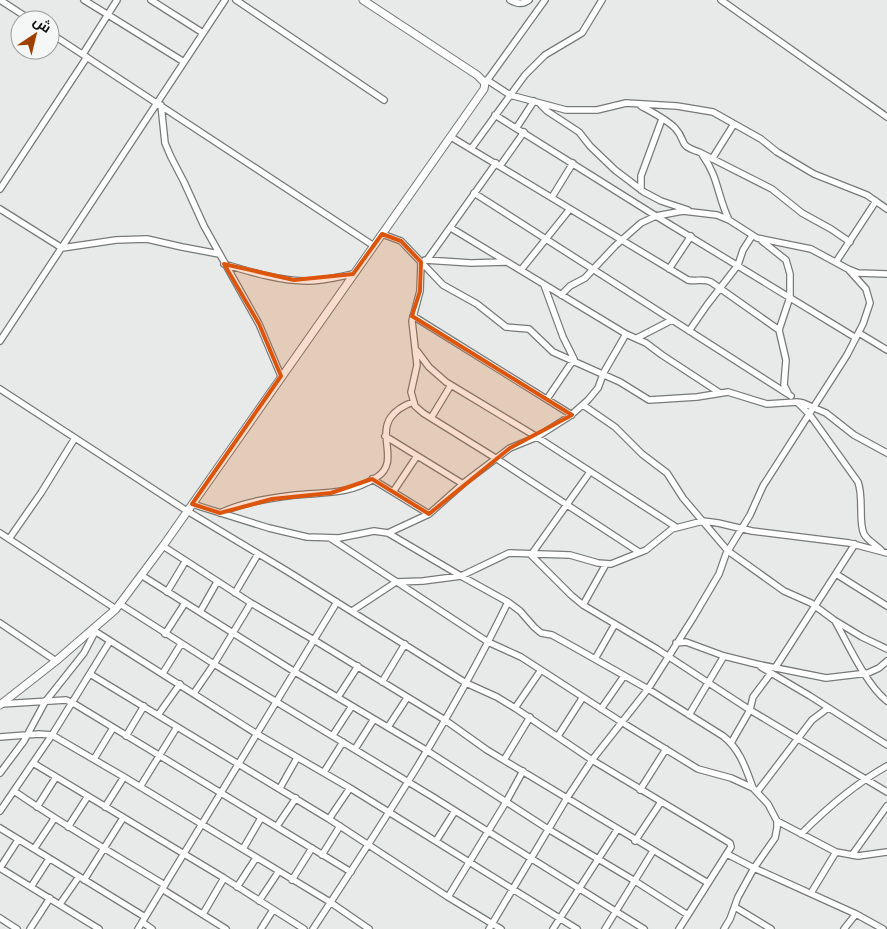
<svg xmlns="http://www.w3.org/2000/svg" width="887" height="929" font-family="Quicksand,Cairo,sans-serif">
  <rect width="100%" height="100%" fill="#e7eae8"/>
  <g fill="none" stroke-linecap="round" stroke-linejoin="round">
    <defs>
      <path id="minor" d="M0,0L31,20
        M84,0L184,62
        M151,0L203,33
        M236,0L384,100
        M510,0C517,4 523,5 529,0
        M721,0L887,117
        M50,33L374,246
        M83,54L117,0
        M487,80L510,95L566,110H597L626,103L677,106L713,112L761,139L777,152L814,174L867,195L887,209
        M486,82L545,0
        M161,105L165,143L171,157L184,182L204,226L259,324L281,376
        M541,105L547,111L579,132L590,146L615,170L644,192L661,201L688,210
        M641,106C652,112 666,119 675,128C688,142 676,144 699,152L772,189L802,213L831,229L850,242
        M495,115L656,216L856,338
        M517,127L534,101
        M451,137L688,280C696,282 703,278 711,282L779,330
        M471,149L525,75L545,55L582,33L602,0
        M703,156C718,176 718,198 729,220
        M712,159L734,124
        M500,166L524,132
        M0,189L87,57
        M641,190V176L662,119
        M474,193L791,396
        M552,197L573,163
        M0,209L62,248L116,240L147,239L182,247L219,254
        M451,228L626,334L646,343L662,355L720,393
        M382,234L401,241L443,285L477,304L506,327L529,329L553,352L620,382L649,400L697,397L728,392L767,404L797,402L803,403L826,413L854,435L887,453
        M762,241L786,260L790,274V297L779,330L786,360L784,385L788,393
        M425,260L471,263L506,262
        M427,260L496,163
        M421,262L420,291L412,321L417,365L411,392L415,406L423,413L497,459L639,552
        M836,262L876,201
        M224,264C251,272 279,281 307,281C323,281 338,277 353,274
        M669,269L691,236
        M521,270L570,209
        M544,285L563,337L574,359L547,399
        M561,295L570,286L585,278L615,246L641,223L656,216L683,211L717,215L729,220L757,238L811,249L848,269L858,273L887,274
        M413,316L572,415
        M689,331L707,305L738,265L743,250L752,236
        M859,333L887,350
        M637,338L672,320
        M0,341L225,0
        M417,351L429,367L446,382L537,437L676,527
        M0,389L184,509L287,571L466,683L497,697L515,708L592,760L730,843L731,847L679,929
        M798,403L810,415L858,482C864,498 858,522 864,534C867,540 876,545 881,550
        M583,405L615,427L642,454L667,473L683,498L728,551L784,591L811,603L834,620L862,637L887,649
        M431,418L451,385
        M385,436L463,484
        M590,472L531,555L571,595L583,605L657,649L750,710L887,792
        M372,479L429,514
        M393,492L417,456
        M192,504L269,528L307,537L339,538L374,531L388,533L461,576L508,602L520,611L534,627L541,633L552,635L563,641L648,689L723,736C740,749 746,769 753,788
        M220,513C243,502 271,498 295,495C326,492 349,495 377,477C400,462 377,436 391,417C396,410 405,405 413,402
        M0,533L116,609
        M388,533L429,514L465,482L510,448L537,437L570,416L588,400L598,388L604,372L626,334
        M330,538L488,642L521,657L623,723L698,769L731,778L753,788L768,804L777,821V828L775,838L754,868L856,914L883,929
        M9,539L41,493L75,438
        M163,546L251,603L314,640L445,720L487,750L708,883
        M836,574L887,606
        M141,575L295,672L426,750L548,829L635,881L688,915
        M167,592L185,562
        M235,593L258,554
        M120,604L214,664L433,797L644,929
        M583,605L606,564
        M352,611L396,582L423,581L461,576L509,553L570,555L598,563L611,564L646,550L672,529L703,521L718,523L752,531L849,543L887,553
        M200,612L217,582
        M835,621C848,644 867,686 887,701
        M0,623L56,661
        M93,630L257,734L350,788L577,929
        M165,634L185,603
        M676,643L686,642L724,656L756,664L826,678L868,673L879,668L887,661
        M595,659L615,624
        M761,667L810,696L887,745
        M775,668L855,544
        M163,673L181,644
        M90,674L329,819L448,897L501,929
        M382,682L405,644
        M194,693L214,664L251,603
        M338,697L358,666
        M1,704L66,700L73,703L351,872
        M515,708L541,670
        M601,709L624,676
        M158,715L180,684
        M689,715L724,656
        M388,727L407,698
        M333,735L352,706
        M126,736L144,706
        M558,736L583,697
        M0,737L39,734L52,735L124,777L330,902L369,929
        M731,743L750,710L753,697L771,673
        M355,749L374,719
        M94,759L113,728
        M504,760L530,717
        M33,763L224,878L304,929
        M324,772L343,742
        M0,773L24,741L45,702L84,653L95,632
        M140,787L177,727
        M280,788L297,758
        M640,790L666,749
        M14,791C63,825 114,854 165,885
        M757,792L812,720L828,708
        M37,807L56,777
        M105,807L124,777
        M0,811L52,735L110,641
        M329,819L350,788
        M777,821L836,852L858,856L887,852
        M277,826L296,798
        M68,827L88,796
        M0,828L145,917
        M801,834C827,808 855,784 887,766
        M436,841L455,811
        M635,841L661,802
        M34,849L54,819
        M243,849L261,818
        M322,855L340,826
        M852,855L887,806
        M0,868L99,929
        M0,868L18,840
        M84,880L123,818
        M292,880L312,848
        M31,887L49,859
        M237,887L256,858
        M162,889L226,929
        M811,893L836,852
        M448,897L506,802L523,771
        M259,901L279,871
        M60,904L78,878
        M735,907L771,929
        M203,914L224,878
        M0,918L17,929
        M142,922L152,929
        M30,929L50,898
        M138,929L337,602
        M261,929L273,910
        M313,929C383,823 453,716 508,602
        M489,929L567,798L592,760L648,689L693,618L719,574L726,554L750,515L763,486L847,355L863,324L870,303L866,289L848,269
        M553,929L617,830
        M605,929L653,851
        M724,929L730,919L738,897L754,868L727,854
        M844,929L856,914"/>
      <path id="tertiary" d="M0,705L56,661L116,609L163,546L484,89L485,83L477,75L363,0"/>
    </defs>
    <use href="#minor" stroke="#777a78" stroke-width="8"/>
    <use href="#tertiary" stroke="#777a78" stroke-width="9"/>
    <use href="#minor" stroke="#fff" stroke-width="5.5"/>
    <use href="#tertiary" stroke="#fff" stroke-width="7"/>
  </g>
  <path fill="#dd550c" fill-opacity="0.2" stroke="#dd550c" stroke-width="4" stroke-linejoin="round" d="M382,234L401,241L421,262L420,291L412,316L572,415L510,448L429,514L372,479L331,493L272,499L220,513L192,504L281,376L259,324L224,264L294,280L353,274Z"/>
  <g transform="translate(35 35) rotate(35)"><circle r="24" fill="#f4f7f5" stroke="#989b99"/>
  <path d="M0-4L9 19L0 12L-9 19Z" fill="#a03e00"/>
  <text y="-8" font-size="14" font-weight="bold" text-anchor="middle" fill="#0f100f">ش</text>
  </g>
</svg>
